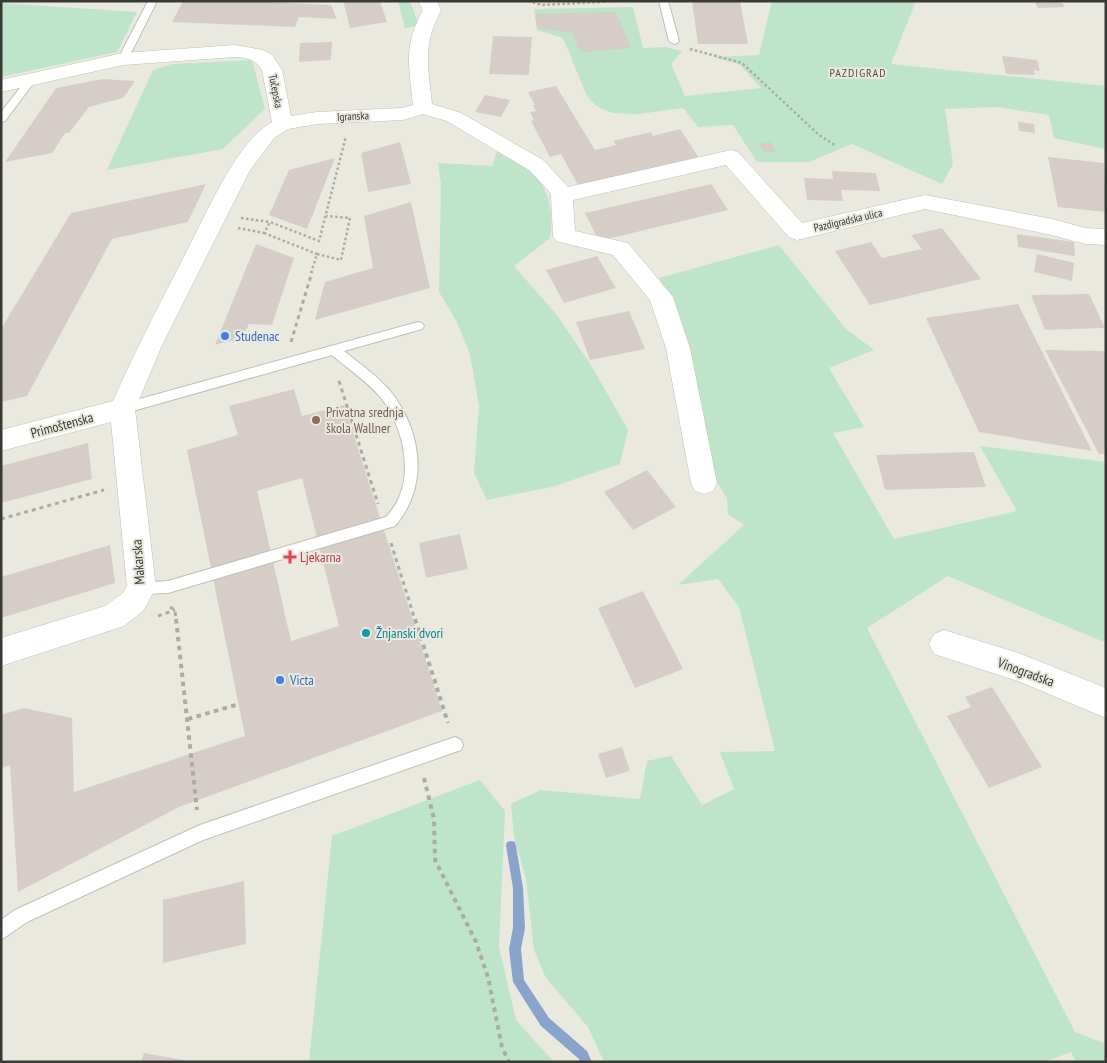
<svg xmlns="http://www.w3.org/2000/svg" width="1107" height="1063" font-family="'PT Sans Narrow',sans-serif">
  <rect width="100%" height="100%" fill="#eae9e0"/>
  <path fill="#bee4c9" d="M398,1H410L419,26L405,28Z
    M772,1H916L891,64L1106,86V149L1054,138L1049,115L997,107L945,109L953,164L942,184L852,144L809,162H757L733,125L698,127L683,108C652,111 601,127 585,91C577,74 571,55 563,38L537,30L534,9L633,7L643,48L665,47L682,51L671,64L685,96L761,88L739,64L713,57L759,55Z
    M1,3L137,12L117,52L1,77Z
    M252,60L265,109L223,149L107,170L153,70L172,64Z
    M497,151C507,157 520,162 529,169C549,186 554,213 550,238L514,266L556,314L591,365L628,430L620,464L552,487L487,500L474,473L479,406L470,354L456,320L439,292L441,185L438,163L492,166Z
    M779,245L845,328L874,350L829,368L864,427L833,433L894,539L1017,511L980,446L1106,462V643L948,576L867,628L1075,1032L1106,1044V1062H1076L1071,1052L1044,1062H604L588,1027L546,978L534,950L526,879L514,837L511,804L540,790L640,799L647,761L671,756L702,805L734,789L720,752L775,751L739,607L718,579L678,585L744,525L728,514L727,498L709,470L676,312L659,278Z
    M480,780L505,811L499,947L516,1020L554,1062H309L332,836Z"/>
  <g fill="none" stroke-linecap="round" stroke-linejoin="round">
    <path fill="#89a3cb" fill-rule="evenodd" d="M511,841L515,842L516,846L523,888L525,928L521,949L524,980L549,1018L587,1051L592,1062H580L579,1059L541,1026L513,982L509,949L513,928V888L506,846L507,842Z"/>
  </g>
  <path fill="#d6cdc9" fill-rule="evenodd" d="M183,1H246L331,5L337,19L299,17L295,27L172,22Z
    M343,1H380L387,22L350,28Z
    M692,1H740L748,44H698Z
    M1034,1H1061L1065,7L1038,8Z
    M616,12L631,48L584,52L578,48L572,33L537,28L535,14Z
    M493,36L532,37L529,75L489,74Z
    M332,42L331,60L299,62L300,43Z
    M1002,56L1037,60L1040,71L1034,70L1035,75L1006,74Z
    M103,79L135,81L123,98L89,107L69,133H65L52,153L5,162L56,88Z
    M556,86L595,150L616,145L613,141L651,132L653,136L680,129L699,158L579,187L561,154L550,157L531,121L534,120L530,112L536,111L533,105H535L528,92Z
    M485,95L510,100L501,117L475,112Z
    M1018,122L1034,124L1035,133L1019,131Z
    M400,142L411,184L368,192L361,153Z
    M771,142L776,151L765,153L759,144Z
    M1048,157L1104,163L1106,212L1058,207Z
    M335,158L307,229L269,215L289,170Z
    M832,171L876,173L880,191L841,190L843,201L807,200L804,178L833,179Z
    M206,184L188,222L112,239L27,396L1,402V329L71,213Z
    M711,184L728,210L599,241L585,213Z
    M411,202L430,288L315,320L325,282L373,268L364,216Z
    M942,228L981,279L870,305L835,251L871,242L882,258L922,249L911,235Z
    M1017,234L1074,242L1075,256L1018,247Z
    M256,244L294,258L272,325L249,324L242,338L215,345Z
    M1037,254L1074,263L1072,281L1034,272Z
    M597,256L616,288L564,303L546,270Z
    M1089,294L1105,328L1045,330L1031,295Z
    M1018,304L1092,451L979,432L926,318Z
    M629,311L645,349L590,360L576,322Z
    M1045,350L1106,351V454H1099Z
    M294,389L302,416L344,405L442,711L179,807L18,892L10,765L1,768V715L24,708L72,718L74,792L245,736L187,450L238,435L229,406ZM302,478L339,626L291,641L257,491Z
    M88,443L92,479L1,503V466Z
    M974,452L986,487L885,490L876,455Z
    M647,470L676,507L633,530L604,492Z
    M460,534L468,569L426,578L419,543Z
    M110,545L115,583L1,618V577Z
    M643,591L683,669L635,688L598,608Z
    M992,687L1042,767L989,788L947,716L971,707L965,697Z
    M622,747L630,771L606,778L598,754Z
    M244,881L246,944L163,963V900Z
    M144,1053L188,1061V1062H141Z"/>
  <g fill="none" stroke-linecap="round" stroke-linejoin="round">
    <defs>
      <path id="lane" d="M148,1H157L128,59L123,62L120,61L118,59Z
        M659,1H668L679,41L677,43L674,44L669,41Z
        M30,78L35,81L5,121L1,122V112L27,79Z
        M418,322L422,323L424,326L422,329L344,351C360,364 378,376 391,392C422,432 429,486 395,526L168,593L142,594L137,593L135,588L137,583L168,581L386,517C392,510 397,504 400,495C412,465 401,423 381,398C367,381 348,369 332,355L122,414L118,413L116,409L118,405Z
        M455,737L461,740L463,745L461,750L203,840L27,922L1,940V920L15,910L200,825Z"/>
      <path id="street" d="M418,1H437L441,10C422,47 428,65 432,104L461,113L543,160L568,187L731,150L738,152L802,223L925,195L1052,219L1085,228L1106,229V245L1085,244L1052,235L925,209L797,240L789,237L726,165L573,200L575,231L628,243L673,297L690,348L717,483L713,491L704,494L695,491L691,483L666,348L650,300L613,255L556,241L553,236L551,195L548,190L529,170L447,121L423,114L403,120L317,124L288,129L274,138L250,170L162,345L135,409L156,588L143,611L124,626L1,666V638L105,606L123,593L127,586L111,422L1,451V430L113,401C137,347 165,294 192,241C211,205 237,142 272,122L262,70C255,59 247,58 235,57L123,65L1,92V80L123,53L235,45L263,50L272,55L282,70L291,116L317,112L402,108L413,105C409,65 403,47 423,10Z
        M944,630L1021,654L1106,688V718L1018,681L934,654L929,644L934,634Z"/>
    </defs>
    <use href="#lane" stroke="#c0bfb6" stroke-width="2"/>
    <use href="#street" stroke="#c0bfb6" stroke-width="1"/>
    <path stroke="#acaba4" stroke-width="2.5" stroke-dasharray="2.5 2.5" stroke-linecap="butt" d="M528,1L542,5L617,1
      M690,49L742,63L819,135L835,145
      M241,218L270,222
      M238,228L264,233L270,222L319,241L346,136
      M264,233L317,254
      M311,273L317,254L341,260L350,218L326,216"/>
    <path stroke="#acaba4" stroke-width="3" stroke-dasharray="4 4" stroke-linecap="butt" d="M291,342L312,272
      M339,381L378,504
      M1,519L104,490
      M391,543L415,620
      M170,607L175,610L176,620
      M158,616L175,610"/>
    <path stroke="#acaba4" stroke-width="4" stroke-dasharray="4.5 4.5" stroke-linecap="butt" d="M176,619L197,810
      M415,619L448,723
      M188,719L239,704
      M424,778L434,819L435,860L476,942L488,977L502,1047L509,1062"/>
    <use href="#lane" fill="#fff" fill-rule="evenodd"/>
    <use href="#street" fill="#fff" fill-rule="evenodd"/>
  </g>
  <g fill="#3f7fe0" stroke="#eae9e0" stroke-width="2">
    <circle cx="225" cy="336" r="5"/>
    <circle cx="280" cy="680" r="5"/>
  </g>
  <circle fill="#8d6e63" stroke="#eae9e0" stroke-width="2" cx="316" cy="420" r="5"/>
  <path fill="#e0444e" stroke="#eae9e0" stroke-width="2" d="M287.5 549.5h5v5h5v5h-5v5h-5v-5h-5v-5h5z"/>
  <circle fill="#0f9aa8" stroke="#eae9e0" stroke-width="2" cx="366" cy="633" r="5"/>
  <g text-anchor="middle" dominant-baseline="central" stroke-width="4" stroke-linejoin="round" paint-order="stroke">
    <g font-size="11" fill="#393935" stroke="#eae9e0">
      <text transform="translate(276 91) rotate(79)">Tučepska</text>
      <text transform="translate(353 116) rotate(-3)">Igranska</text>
      <text transform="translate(848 220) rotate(-13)">Pazdigradska ulica</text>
    </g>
    <g font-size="12" letter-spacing="1" fill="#52514a" stroke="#eae9e0">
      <text x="858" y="72">PAZDIGRAD</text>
    </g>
    <g font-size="14" fill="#366cbe" stroke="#eae9e0" text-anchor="start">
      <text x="235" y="336">Studenac</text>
      <text x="290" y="680">Victa</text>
    </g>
    <g font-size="14" fill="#785e54" stroke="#eae9e0" text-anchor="start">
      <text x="326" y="412">Privatna srednja<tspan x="326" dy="16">škola Wallner</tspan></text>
    </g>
    <g font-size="14" fill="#393935" stroke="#eae9e0">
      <text transform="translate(62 425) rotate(-15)">Primoštenska</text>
      <text transform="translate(138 562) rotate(-94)">Makarska</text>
      <text transform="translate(1026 672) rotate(20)">Vinogradska</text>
    </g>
    <g font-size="14" fill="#be3a42" stroke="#eae9e0" text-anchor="start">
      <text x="300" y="557">Ljekarna</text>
    </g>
    <g font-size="14" fill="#0d838f" stroke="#eae9e0" text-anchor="start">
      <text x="376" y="633">Žnjanski dvori</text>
    </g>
  </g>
  <rect width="1107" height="1063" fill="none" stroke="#393935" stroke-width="5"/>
</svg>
